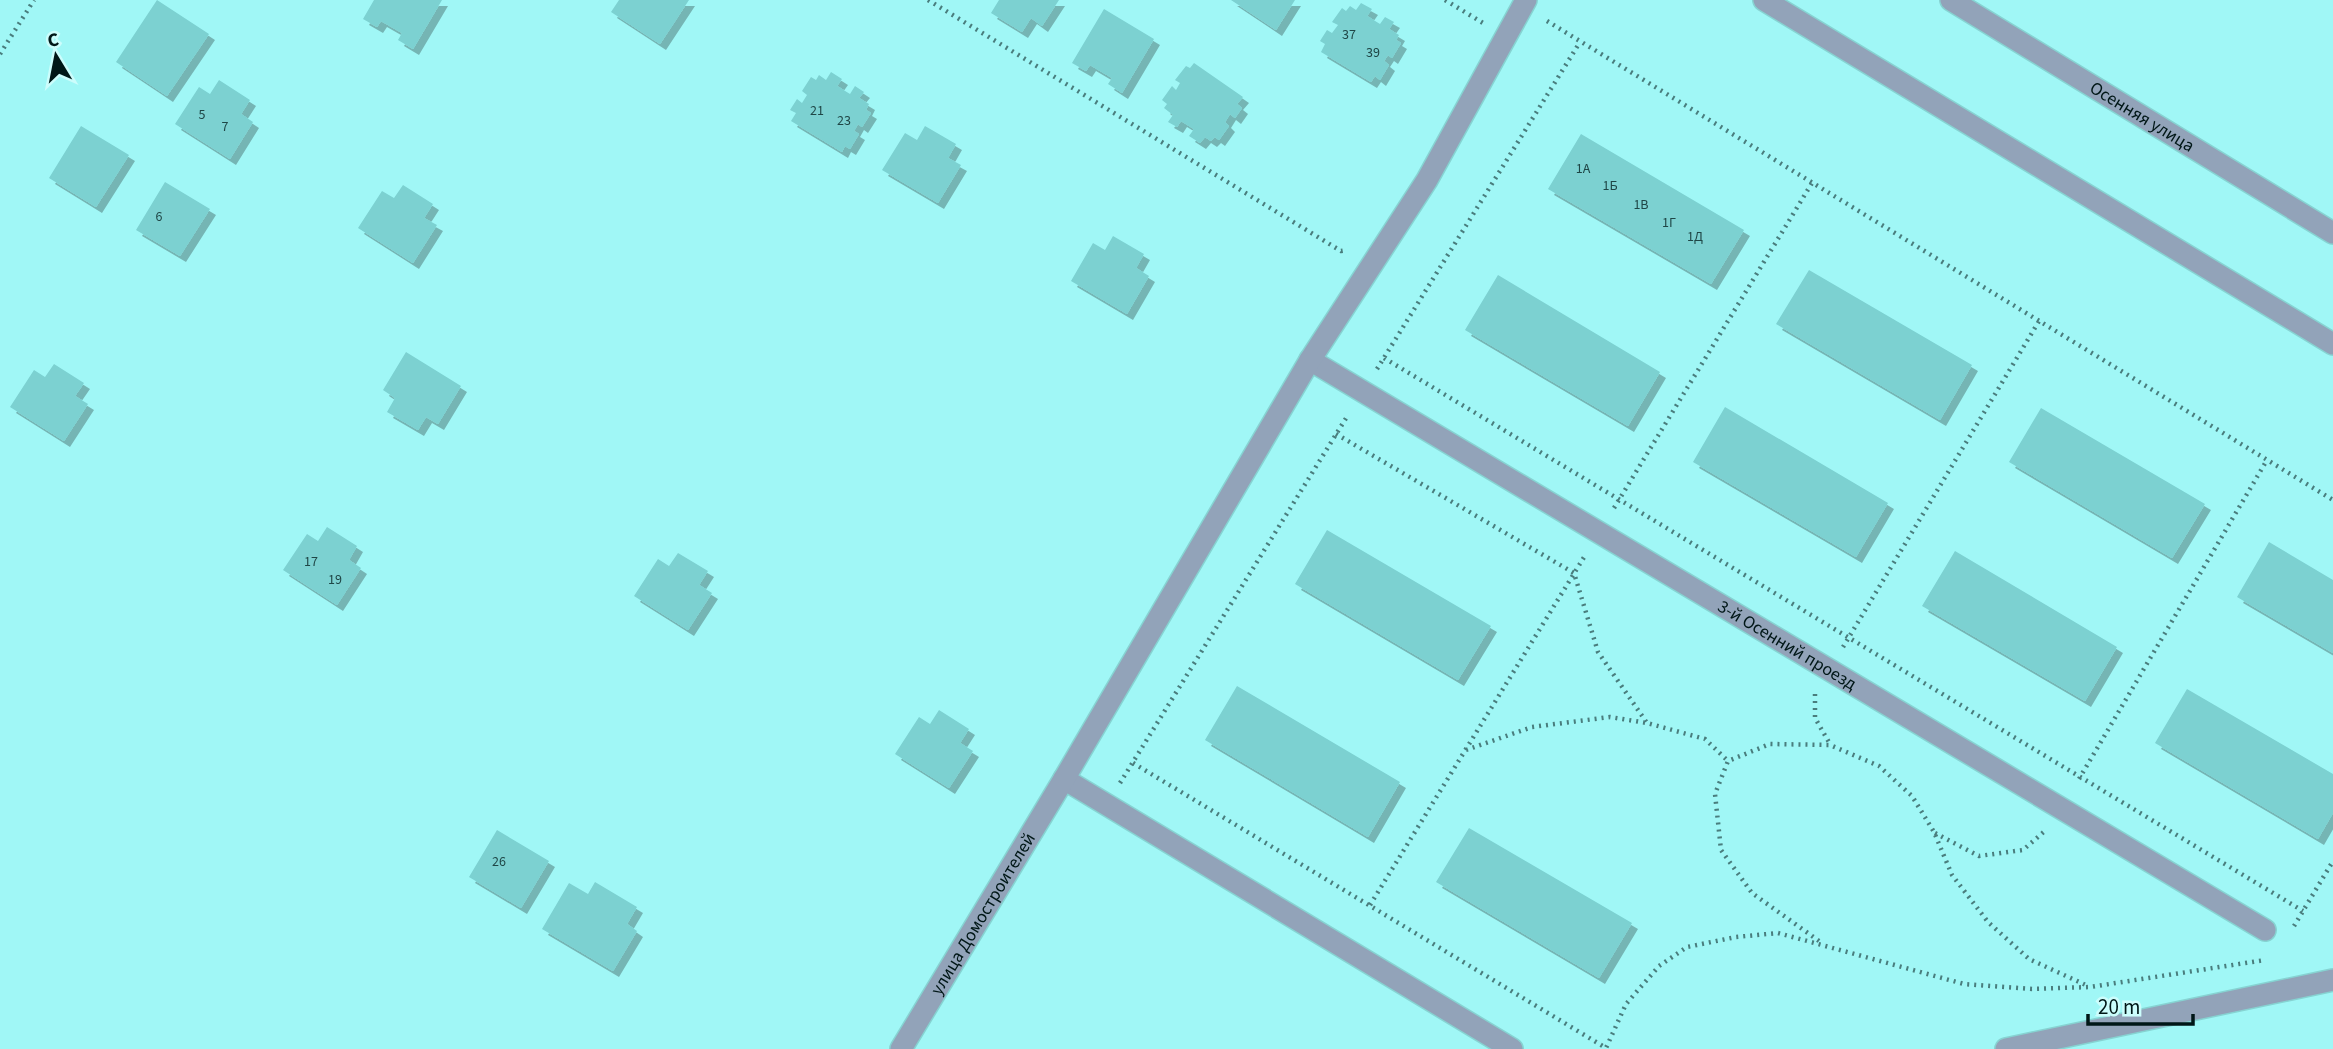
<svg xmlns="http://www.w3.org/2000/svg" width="2333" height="1049" font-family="'Source Sans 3',sans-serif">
  <defs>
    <filter id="shadow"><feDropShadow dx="6" dy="6" stdDeviation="0" flood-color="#0004"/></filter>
  </defs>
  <rect width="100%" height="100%" fill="#a0f7f6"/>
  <path fill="#7bd1d1" filter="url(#shadow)" d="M157,0L209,34L167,96L116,62Z
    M374,0H442L413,49L398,40L402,33L381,21L377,27L363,19Z
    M619,0H689L660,44L611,12Z
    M999,0H1059L1042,26L1031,18L1022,32L991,13Z
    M1231,0H1295L1276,30Z
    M1361,3L1372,9L1367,16L1380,24L1385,17L1394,22L1389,29L1399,35L1396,40L1401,43L1392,58L1388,55L1384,61L1389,65L1380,80L1375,76L1371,82L1321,52L1325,44L1320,41L1327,30L1332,33L1338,25L1332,22L1342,8L1346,11L1350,6L1356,10Z
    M1104,9L1154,39L1122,93L1108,84L1112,78L1090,65L1086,71L1072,63Z
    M1194,63L1243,97L1237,104L1242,108L1235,118L1230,114L1225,122L1229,126L1219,140L1215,137L1211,141L1205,137L1200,143L1189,136L1194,129L1181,121L1177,127L1168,122L1173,115L1164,108L1167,104L1162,100L1172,86L1176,90L1180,83L1175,80L1186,66L1190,68Z
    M831,72L842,79L837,86L850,94L855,86L864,92L859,98L869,104L866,110L871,113L862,127L858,124L854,131L859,134L850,149L845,146L842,152L791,121L796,113L790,110L797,99L802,103L807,95L802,91L811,77L816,80L819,75L826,80Z
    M219,80L250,100L241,114L253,122L230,159L175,124L199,87L210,94Z
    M81,126L129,155L96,207L49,178Z
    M925,126L956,144L948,158L961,165L938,203L882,170L905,133L917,140Z
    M1581,134L1744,230L1711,284L1548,189Z
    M165,182L210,209L180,256L136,230Z
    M403,185L433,204L424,218L437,225L413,263L358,228L382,191L394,198Z
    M1113,236L1144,254L1136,268L1149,276L1127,314L1071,281L1093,243L1105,250Z
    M1809,270L1972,365L1940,420L1776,324Z
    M1498,275L1660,372L1628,426L1465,330Z
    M406,352L461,386L438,424L426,417L418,430L387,412L395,398L383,390Z
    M54,364L84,383L75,396L88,404L64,441L10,407L34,370L45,377Z
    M1725,407L1888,503L1856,557L1693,462Z
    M2041,408L2205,504L2172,558L2009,462Z
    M327,527L357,546L349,560L361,568L337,605L283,570L307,534L318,541Z
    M1327,530L1491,626L1458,680L1295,584Z
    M2269,542L2333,580V653L2237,597Z
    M1955,551L2117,647L2085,701L1922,606Z
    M678,553L708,571L699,585L712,593L688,630L634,596L658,559L669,566Z
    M1237,686L1400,782L1368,837L1205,740Z
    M2187,689L2333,774V813L2318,839L2155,743Z
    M939,710L969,729L960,743L973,751L949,788L895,754L919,717L930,724Z
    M1469,828L1632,923L1599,978L1436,882Z
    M497,830L549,861L521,908L469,877Z
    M595,882L637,907L627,924L637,931L613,971L542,929L569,883L588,894Z"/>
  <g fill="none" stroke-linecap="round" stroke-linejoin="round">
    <defs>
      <g id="street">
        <path d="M1764,0L2333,344"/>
        <path id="s1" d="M1951,0L2333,233"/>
        <path id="s2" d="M1310,360L2265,930"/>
        <path d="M1064,779L1512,1049"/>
        <path id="s3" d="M901,1049L1064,779L1310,360L1427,180L1526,0"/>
        <path d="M2006,1049L2333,980"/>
      </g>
    </defs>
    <use href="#street" stroke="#86d3d2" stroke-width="24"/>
    <path stroke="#497d7d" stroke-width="4.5" stroke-dasharray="2 5" stroke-linecap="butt" d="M928,0L1341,251L1347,250
      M1445,0L1483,23
      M1547,21L2333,500
      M0,54L34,0
      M1384,358L2303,911
      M1377,369L1580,42
      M1336,434L1574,573L1598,652L1647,723
      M1614,508L1812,183
      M1843,647L2039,321
      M1815,694V718L1830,744
      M1466,750L1532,727L1610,717L1647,723L1705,739L1728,761
      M1133,763L1606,1048L1626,1004L1659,966L1687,947L1736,937L1778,933L1964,984L2032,989L2090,987L2265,960
      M2079,779L2267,460
      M1120,783L1348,415
      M1935,833L1979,856L2023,850L2046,830
      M1370,905L1586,554
      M2294,926L2333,861
      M1819,941L1752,893L1721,850L1715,794L1728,761L1770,744L1830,745L1879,766L1912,796L1934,832L1952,875L1988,922L2029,959L2088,986"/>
    <use href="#street" stroke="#92a3b9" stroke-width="21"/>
  </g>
  <g text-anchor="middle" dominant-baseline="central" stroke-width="7" stroke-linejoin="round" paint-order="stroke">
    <g font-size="14" fill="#1f4646">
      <text x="1349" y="35">37</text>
      <text x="1373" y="53">39</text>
      <text x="817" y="111">21</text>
      <text x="202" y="115">5</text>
      <text x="844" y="121">23</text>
      <text x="225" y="127">7</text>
      <text x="1583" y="169">1А</text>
      <text x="1610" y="186">1Б</text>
      <text x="1641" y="205">1В</text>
      <text x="159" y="217">6</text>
      <text x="1669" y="223">1Г</text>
      <text x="1695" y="237">1Д</text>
      <text x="311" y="562">17</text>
      <text x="335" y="580">19</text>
      <text x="499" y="862">26</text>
    </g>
    <g font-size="18" fill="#001717" stroke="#ccfdfc">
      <text stroke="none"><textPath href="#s1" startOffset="224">Осенняя улица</textPath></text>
      <text stroke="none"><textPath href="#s2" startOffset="556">3-й Осенний проезд</textPath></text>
      <text stroke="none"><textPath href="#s3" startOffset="158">улица Домостроителей</textPath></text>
    </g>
  </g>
  <g transform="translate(56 56) rotate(350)" stroke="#ccfdfc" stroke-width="5" paint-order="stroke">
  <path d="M0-5L12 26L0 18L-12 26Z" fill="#001717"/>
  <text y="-10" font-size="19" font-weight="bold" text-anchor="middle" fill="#001717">С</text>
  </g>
  <path d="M2088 1014v10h105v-10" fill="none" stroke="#001717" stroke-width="3.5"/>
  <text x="2098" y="1014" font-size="21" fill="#001717" stroke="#ccfdfc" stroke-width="5" paint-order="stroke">20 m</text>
</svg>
